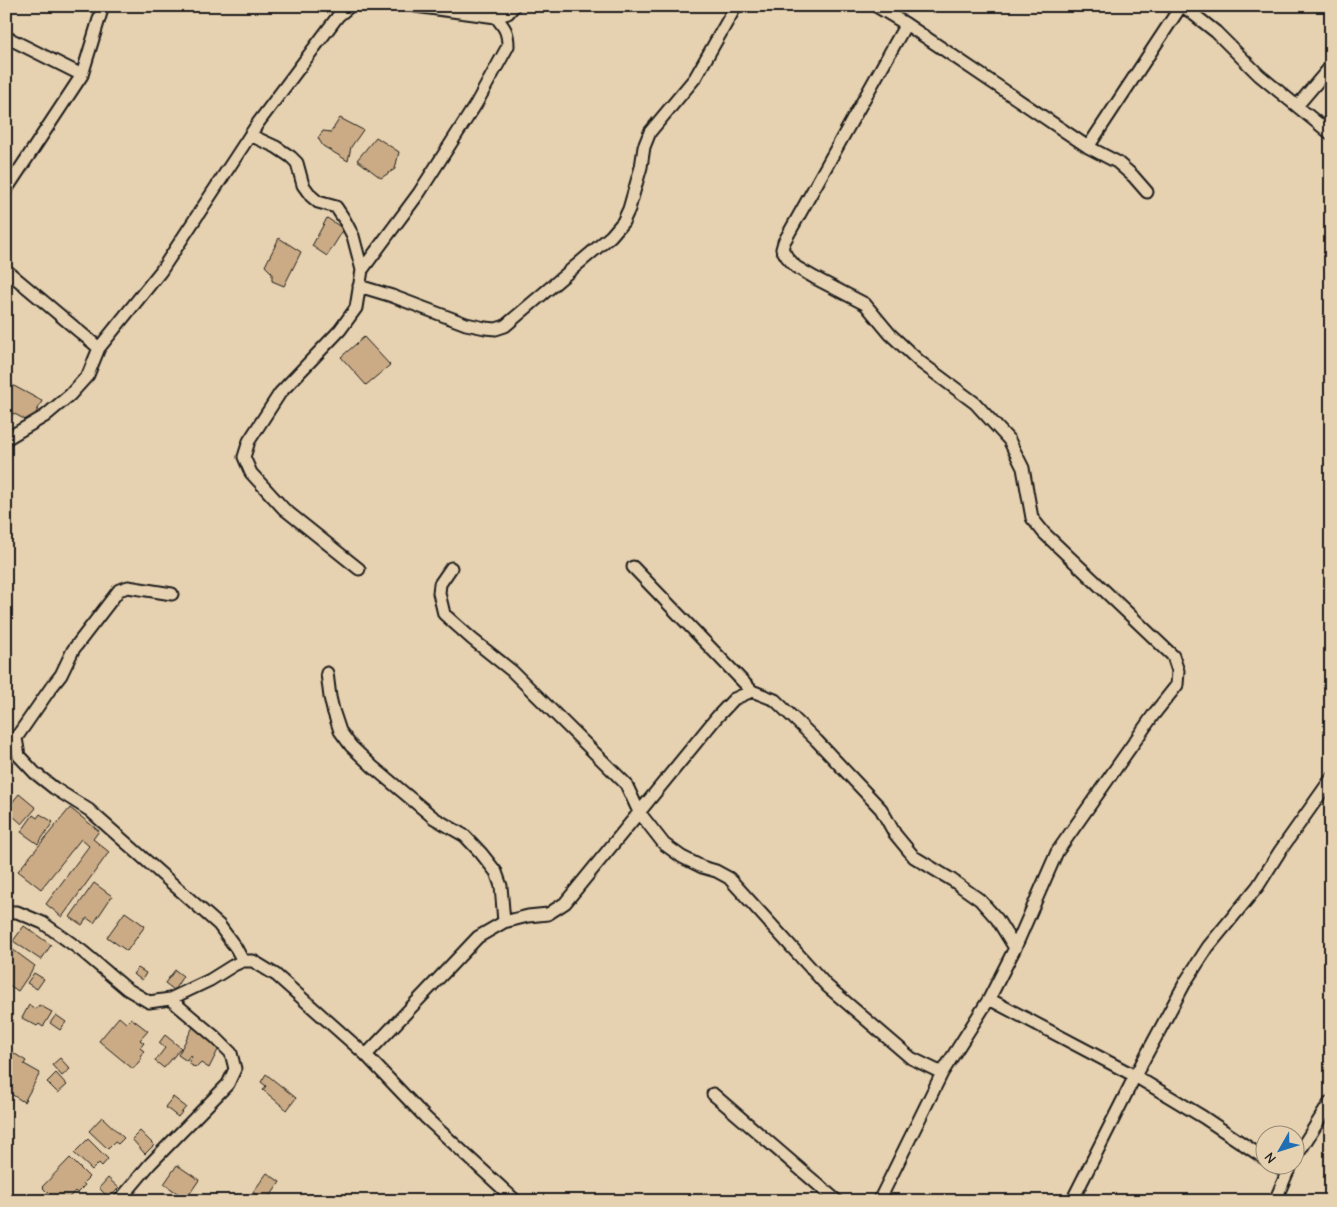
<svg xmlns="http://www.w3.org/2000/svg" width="1337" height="1207" font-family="'Comic Neue',sans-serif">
  <rect width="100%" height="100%" fill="#e6d1b0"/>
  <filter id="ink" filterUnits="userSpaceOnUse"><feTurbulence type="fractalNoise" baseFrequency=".02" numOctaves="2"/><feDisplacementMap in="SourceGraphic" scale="10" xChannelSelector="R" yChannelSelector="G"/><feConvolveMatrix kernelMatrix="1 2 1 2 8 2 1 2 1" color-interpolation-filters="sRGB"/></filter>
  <g filter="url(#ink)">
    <path fill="#caab85" stroke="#1c1c1c" d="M340,118L363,130L351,147L348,161L323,146L318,138L323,131L331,132Z
      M376,137L399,152L395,169L381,178L357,160Z
      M327,218L344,229L327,256L312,246Z
      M279,238L301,252L284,286L272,281V273L265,266Z
      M364,337L390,365L366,385L341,357Z
      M12,385L42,401L31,423L13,413L11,417L6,415V396Z
      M19,794L36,808L22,824L6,810Z
      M70,808L99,831L93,839L109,852L62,917L46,904L89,846L81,839L41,889L18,871Z
      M40,814L53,822L38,844L21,832L33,815L37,818Z
      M6,846L11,850L6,856Z
      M94,883L112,896L94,923L87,918L82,925L70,917Z
      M125,912L145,926L127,951L107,937Z
      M24,926L51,945L41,960L13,941Z
      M12,949L35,966L18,991L6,983V957Z
      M138,968L146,973L142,980L133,974Z
      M175,970L183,976L174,990L165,983Z
      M34,973L44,979L37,989L27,983Z
      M29,1005L36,1009L39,1005L52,1012L43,1027L39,1024L37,1026L22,1018Z
      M56,1015L66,1022L60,1030L50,1023Z
      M119,1017L126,1023L131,1018L148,1031L140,1040L144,1043L140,1048L144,1051L140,1056L142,1058L133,1069L99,1041Z
      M193,1027L221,1044L209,1068L201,1063L197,1067L192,1066L189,1062L192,1056L190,1055L187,1061L178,1055Z
      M165,1035L181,1048L164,1068L155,1061L165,1048L159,1043Z
      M12,1052L26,1061L24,1064L40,1073L24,1102L6,1091V1056L9,1057Z
      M60,1058L70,1069L62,1076L52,1065Z
      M56,1073L67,1085L58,1093L47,1082Z
      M266,1074L296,1098L287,1110L263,1090L266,1086L261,1082Z
      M173,1097L186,1107L178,1117L165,1107Z
      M102,1117L124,1138L118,1144L115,1142L108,1149L89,1131Z
      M140,1131L154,1145L145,1154L132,1139Z
      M88,1139L108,1159L102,1166L99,1163L92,1170L74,1153Z
      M70,1158L89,1177L83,1183L85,1185L77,1193L75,1191L66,1201H56L42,1187Z
      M177,1165L199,1180L186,1199L164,1184Z
      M267,1173L280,1182L267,1201H264L253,1192Z
      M108,1178L119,1188L109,1198L99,1188Z"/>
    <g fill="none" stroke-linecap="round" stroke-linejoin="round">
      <defs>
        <path id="street" d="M415,6L496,17L508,13L514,6
          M876,6L906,24L1088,147L1117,162L1133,176L1147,192
          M1183,6L1216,32L1259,75L1331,134
          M6,37L82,75
          M1297,106L1331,66
          M250,135L276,147L291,157L297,163L303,185L311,196L318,202L336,207L344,219L353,236L362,270L356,308L340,330L280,393L249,441L244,457L251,473L284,509L359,569
          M1088,147L1181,6
          M6,190L82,75L103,6
          M6,270L99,348
          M362,270L419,193L476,104L508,46C508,32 505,28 496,17
          M359,286L392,296L466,324L485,328L496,329L505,326L611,236L623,222L629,209L641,167L644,147L650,132L695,78L736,6
          M6,439L45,416L70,395L88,375L99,348L161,271L258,123L338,16L350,6
          M633,567L752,691
          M451,568L440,584L439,593L444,614L472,639L512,671L626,784L639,812L664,844L682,857L702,867L716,871L729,878L827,986L911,1058L942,1073
          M172,594L128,587L119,590L73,650L61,675L50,689L16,738L19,756L35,773L54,788L89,810L219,925L236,948L243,961
          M327,673L330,697L333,710L340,731L351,746L373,767L434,818L465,836L481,853L496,872L501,886L504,922
          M6,912H17L43,923L82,951L127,989L149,1002L170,999L210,980L234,965L243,961H253L276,975L366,1055L426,1118L516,1201
          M989,999L1135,1076L1203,1117L1264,1158
          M366,1055L478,937L504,922L528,916L548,914L565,903L717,717L734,699L752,691L775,700L817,741L881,809L895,834L914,857L952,880L980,900L997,919L1015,948
          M713,1094L837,1201
          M1294,1160L1331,1101
          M1275,1164L1287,1173L1290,1168
          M119,1201L150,1164L228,1084L235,1069L231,1053L215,1037L170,999
          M879,1201L942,1073L989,999L1015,948L1057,852L1154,714L1177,685L1178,671L1173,656L1044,533L1032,518L1023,468L1009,440L975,403L920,362L890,334L865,304L815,278L796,267L787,257L782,249L784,242L906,24
          M1072,1201L1135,1076L1186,981L1208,947L1258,886L1280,851L1331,779
          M1275,1201L1287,1173"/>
      </defs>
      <use href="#street" stroke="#1c1c1c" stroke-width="15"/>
      <use href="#street" stroke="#e6d1b0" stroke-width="11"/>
    </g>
  </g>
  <rect width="1337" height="1207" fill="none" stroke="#e6d1b0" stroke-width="25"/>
  <rect x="12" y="12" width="1312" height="1182" fill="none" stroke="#1c1c1c" stroke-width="2" filter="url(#ink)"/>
  <g transform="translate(1280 1150) rotate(231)"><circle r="24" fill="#e6d1b0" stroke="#958975"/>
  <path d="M0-4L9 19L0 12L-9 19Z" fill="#1f6fb2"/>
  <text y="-8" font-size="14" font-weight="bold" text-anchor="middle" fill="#1c1c1c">N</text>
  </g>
</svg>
